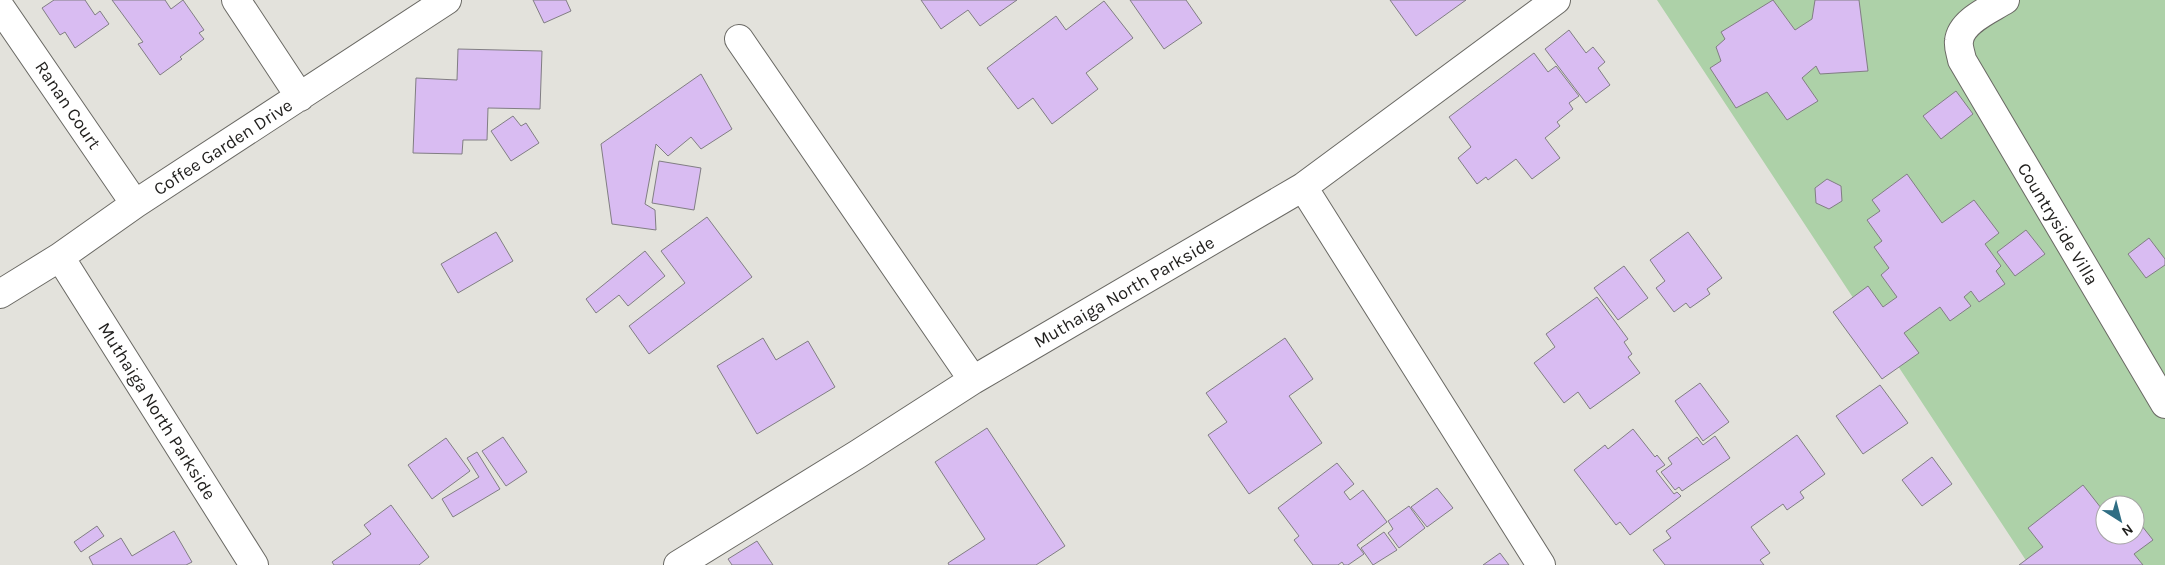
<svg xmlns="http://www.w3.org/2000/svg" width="2165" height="565" font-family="Karla,sans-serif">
  <rect width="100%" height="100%" fill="#e3e2dc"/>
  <path fill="#add1a8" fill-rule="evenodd" d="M1657,0H2165V565H2029ZM2105,505H2135V535H2105Z"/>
  <path fill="#d9bcf2" stroke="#817e83" d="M54,0H85L95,15L100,11L109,24L75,48L65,32L60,35L42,8Z
    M112,0H165L171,9L183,0L204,30L199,33L204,39L180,57L182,59L160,75L138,44L143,42Z
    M533,0H566L571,11L544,23Z
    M921,0H1017L980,26L968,10L941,29Z
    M1130,0H1186L1202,23L1164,49Z
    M1390,0H1466L1416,36Z
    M1773,0L1795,30L1812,19L1815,0H1859L1868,71L1820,74L1816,66L1802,78L1818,101L1787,120L1767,92L1736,108L1710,68L1721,61L1716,47L1725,39L1721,32Z
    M1104,1L1133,38L1086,73L1098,89L1052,124L1033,98L1018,109L987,68L1056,16L1066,30Z
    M1569,30L1586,53L1593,47L1605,62L1598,68L1610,85L1586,103L1545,49Z
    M458,49L542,51L540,109L488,108L487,140H463L462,154L413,153L416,78L457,80Z
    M1534,53L1548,72L1556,66L1579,96L1569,103L1573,109L1557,122L1560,126L1545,138L1560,158L1532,179L1516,159L1488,180L1486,177L1477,184L1458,158L1471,147L1449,117Z
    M701,74L732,129L701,149L691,137L668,156L656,144L645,204L655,210L656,230L612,224L601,144Z
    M1956,91L1973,114L1941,139L1923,116Z
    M513,116L521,126L526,123L539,143L511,161L491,131Z
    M659,161L701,168L694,210L652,203Z
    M1907,174L1942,223L1974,200L1999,233L1985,244L2001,266L1996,271L2005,284L1979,302L1971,291L1964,297L1971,306L1950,321L1940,307L1904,333L1919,353L1882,379L1833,312L1868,286L1883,307L1897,297L1881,275L1889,268L1874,247L1882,241L1867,220L1880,211L1872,200Z
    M1827,179L1841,186L1842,201L1829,209L1816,203L1815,188Z
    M707,217L752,277L649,354L629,326L685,283L661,251Z
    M2026,230L2045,254L2015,276L1997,252Z
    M496,232L513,261L458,293L441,264Z
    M1688,232L1722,278L1707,289L1710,294L1690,308L1686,303L1674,312L1656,288L1665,281L1650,260Z
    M2149,238L2165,259V265L2146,278L2128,254Z
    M645,251L665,276L628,306L619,295L596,313L586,299Z
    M1624,266L1648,298L1618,320L1594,288Z
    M1597,297L1628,339L1624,342L1632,354L1628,357L1640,373L1590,409L1578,392L1564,403L1534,363L1555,347L1546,334Z
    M763,338L776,360L808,341L835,387L757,434L717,366Z
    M1285,338L1313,379L1289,396L1322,443L1249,494L1208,435L1227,422L1206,393Z
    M1700,383L1729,422L1703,441L1675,401Z
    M1880,385L1908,423L1863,454L1836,416Z
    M987,428L1065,546L1036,565H949L948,563L985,539L935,462Z
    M1633,429L1655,457L1657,455L1665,465L1656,471L1674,494L1677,492L1681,496L1630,535L1620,522L1616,525L1574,470L1605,445L1608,449Z
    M1797,435L1825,474L1800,492L1804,498L1787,510L1783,504L1751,527L1770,553L1760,560L1764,565H1665L1653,550L1671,538L1666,531Z
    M1715,436L1730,458L1682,491L1679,487L1675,490L1661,472L1672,464L1668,458L1697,437L1703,445Z
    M503,437L527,472L506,486L482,451Z
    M446,438L470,471L432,499L408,465Z
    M477,452L500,489L453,517L442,499L479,477L467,458Z
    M1932,457L1952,484L1922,506L1902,480Z
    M1337,463L1354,484L1344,492L1350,500L1363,490L1387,522L1357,545L1364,554L1348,565H1344L1342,562L1338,565H1313L1294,540L1299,536L1278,508Z
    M2083,485L2105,513V535H2135V523L2138,521L2153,540L2134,554L2143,565H2019L2043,547L2028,528Z
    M1437,488L1453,508L1427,527L1411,507Z
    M391,505L429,557L419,565H334L332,562L371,534L364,525Z
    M1409,506L1425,528L1399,548L1388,533L1393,529L1388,521Z
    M97,526L104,536L81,552L74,542Z
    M174,531L192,562L186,565H93L89,557L121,538L132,556Z
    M1384,532L1397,550L1373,565L1361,548Z
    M757,541L773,565H732L728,559Z
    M1500,553L1509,565H1483Z"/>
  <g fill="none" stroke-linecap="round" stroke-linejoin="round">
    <defs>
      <path id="minor" d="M236,0L300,97
        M2005,0C1991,9 1961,21 1959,41C1958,47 1961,54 1962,60L2165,404
        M0,7L135,204
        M739,39L973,380
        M1303,187L1541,565
        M60,257L254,565
        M0,294L60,257L135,204L447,0
        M678,565L858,454L973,380L1303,187L1556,0"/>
    </defs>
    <use href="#minor" stroke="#6a6964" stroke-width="30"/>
    <use href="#minor" stroke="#fff" stroke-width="28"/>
  </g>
  <g text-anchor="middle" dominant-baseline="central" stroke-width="4" stroke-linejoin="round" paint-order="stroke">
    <g font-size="18" fill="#201f1d" stroke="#fff">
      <text transform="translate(68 105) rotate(56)">Ranan Court</text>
      <text transform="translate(223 147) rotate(-33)">Coffee Garden Drive</text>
      <text transform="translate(2058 224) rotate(59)">Countryside Villa</text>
      <text transform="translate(1124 292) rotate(-30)">Muthaiga North Parkside</text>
      <text transform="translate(157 411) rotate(58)">Muthaiga North Parkside</text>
    </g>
  </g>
  <g transform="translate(2120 520) rotate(144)"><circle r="24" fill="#ffffff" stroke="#a6a5a5"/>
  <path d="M0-4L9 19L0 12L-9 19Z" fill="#306e84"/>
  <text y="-8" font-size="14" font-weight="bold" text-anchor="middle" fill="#201f1d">N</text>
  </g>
</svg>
